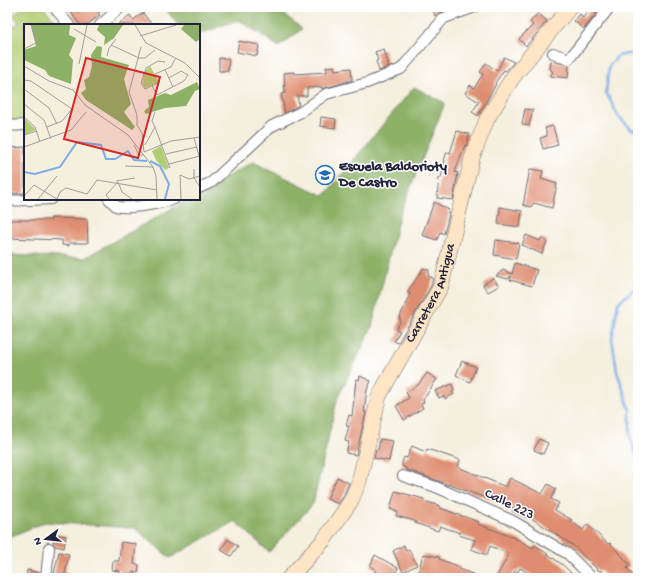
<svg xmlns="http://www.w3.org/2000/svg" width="645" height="585" font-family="'Gochi Hand',sans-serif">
  <rect width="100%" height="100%" fill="#fff"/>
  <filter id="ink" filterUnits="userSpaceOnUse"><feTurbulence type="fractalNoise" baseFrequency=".025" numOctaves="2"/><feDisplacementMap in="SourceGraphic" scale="8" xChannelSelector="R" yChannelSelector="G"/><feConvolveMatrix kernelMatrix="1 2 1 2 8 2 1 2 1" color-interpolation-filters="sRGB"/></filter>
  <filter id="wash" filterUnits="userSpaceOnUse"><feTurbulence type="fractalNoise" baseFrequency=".012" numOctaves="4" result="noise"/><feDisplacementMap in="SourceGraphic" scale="16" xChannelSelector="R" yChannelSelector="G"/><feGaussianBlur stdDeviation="0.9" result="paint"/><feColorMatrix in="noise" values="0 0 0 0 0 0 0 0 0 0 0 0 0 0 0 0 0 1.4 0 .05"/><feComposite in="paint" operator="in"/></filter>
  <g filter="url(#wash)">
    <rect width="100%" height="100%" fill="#f5efde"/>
    <path fill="#b2ce74" stroke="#6a7858" d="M23,7H43L59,25H25V121L7,122V33L19,22L13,15Z"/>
    <path fill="#8db166" stroke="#586a50" d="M164,7H280L285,15L302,29L279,47L239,20L199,34V25H178Z
      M414,87L445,103L399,216L372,327L337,400L313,504L269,552L235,521L170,558L135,528L45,522L7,538V255L84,258L189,199H199V193L253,162L324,196Z"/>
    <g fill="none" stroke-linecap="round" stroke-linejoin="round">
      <path stroke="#7bace6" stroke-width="2.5" d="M638,52L618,56L609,66L606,92L618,116L631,129L638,131
        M638,286L618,303L612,339L617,371L630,410V437L638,459"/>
    </g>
    <g id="blocks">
      <path fill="#df8d6f" d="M67,7H107L98,13L100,15L87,25H80Z
        M432,7H456L442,12L435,16Z
        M593,7H595L599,10L584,29L574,21L580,14L583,18Z
        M143,13L152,25H117L130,15L133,20Z
        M538,13L547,21L526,46L519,39L533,25L530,22Z
        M239,41L259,45L257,56L237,52Z
        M384,49L389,67L379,71L376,61L378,60L375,52Z
        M504,57L514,62L506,71L504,70L495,83L496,84L478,116L472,112L479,102L465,93L470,85L474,88L483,74L480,72L486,63L497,71Z
        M219,58L229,59L228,71H219Z
        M551,61L569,65L568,78L550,76L553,72L550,69Z
        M334,66L335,70L351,68L352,80L322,89V87L307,88V96H297L299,105L285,113L281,94L285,93L284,73L294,72V74L327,72L326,67Z
        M525,109L533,110L529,126L522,124Z
        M321,117L336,119L335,128L320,126Z
        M553,126L558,145L543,149L540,138L547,136L545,128Z
        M457,131L469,134L467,146L465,145L455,172L458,173L453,200L437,198L439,178H441L445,160H444L447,152L450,153Z
        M25,147V193L7,194V148Z
        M530,169L543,171L541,179L557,184L552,208L534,203L531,207L523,205Z
        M434,202L449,210L448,213L449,214L444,234L440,232L437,240L422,235Z
        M500,207L522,211L520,227L498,224Z
        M51,218L87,219L88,243H69V246L62,245V240L7,238V220H51Z
        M526,235L540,241L541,238L547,241L542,254L522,245Z
        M496,240L519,243L516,259L494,255Z
        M515,263L537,270L532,286L510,280L511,276L508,279L496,276L503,270L512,274Z
        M423,268L429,270L428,276L433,278L431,286L398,343L394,341L400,331L396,329L401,320L399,319L409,296L410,294L407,292L421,272Z
        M493,278L499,286L488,292L483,285Z
        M462,361L476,367L470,382L456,375Z
        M427,373L437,379L423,400L424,402L421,404L423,408L404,420L396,406L409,398L406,392L418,385Z
        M360,376L371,381L367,390L364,412H366L356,455L346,453L349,442L345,441L349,426H346L349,415L352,416L356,379L359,380Z
        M452,384L454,391L452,392L454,394L445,399L444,396L439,398L435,391Z
        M380,439L393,441L389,461L374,458L376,449L378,450Z
        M539,439L548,443L543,454L534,450Z
        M412,446L426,452L427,449L460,460L458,467L506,487L510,478L542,494L548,484L556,489L551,499L559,503L555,510L572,520L571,521L583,530L587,524L608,544L610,543L630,565L627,568L635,578H607L600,570L599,571L574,546L528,516L527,518L512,511L514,508L405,469L406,468L402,466V463L404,457L407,458Z
        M337,477L349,483L343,497L338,504L327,499Z
        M395,491L424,499V501L440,506V508L479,522L478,524L517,539L533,548L535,545L564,566L576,578H536L520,568L518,572L515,571L511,578H496L509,554L490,546L487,555L471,549L475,540L459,535L460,533L440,526L438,531L415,523V521L396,516L398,512L390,509Z
        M55,534L66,536L64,548L55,546L53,543Z
        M228,539L238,546L231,556L221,550Z
        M121,542L136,544L134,564L139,565L138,573L132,572L131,578L119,576L120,571L112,570L113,561H119Z
        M404,545L406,551L409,549L417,565L403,572L393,551Z
        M59,552L69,554L64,578H53Z
        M423,554L439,557V559L460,567L459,569L483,578H429V576L418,573Z
        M375,555L398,568L393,578H378L373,575L376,570L370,566Z
        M27,570L40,573V578H26Z"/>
    </g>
  </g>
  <g filter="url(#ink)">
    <use href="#blocks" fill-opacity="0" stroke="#6c6a74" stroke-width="1"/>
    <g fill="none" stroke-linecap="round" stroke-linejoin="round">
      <defs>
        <path id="street" d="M54,7L69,25
          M7,8L8,7
          M100,25L121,7
          M553,53L569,59L610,7
          M7,126L25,125
          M199,188L212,182L272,126L301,112L326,94L367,83L401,69L444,18L475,7
          M109,199C111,201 114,204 116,206C125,210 166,203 174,199
          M7,201L51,199
          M403,476L436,487L513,521L568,554L592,578
          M46,578L49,548"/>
        <g id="secondary">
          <path id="s1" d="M289,578L324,540L351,501L359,482L379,396L441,286L472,158L487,119L513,77L570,7"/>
        </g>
      </defs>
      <use href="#street" stroke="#6c6a74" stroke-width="12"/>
      <use href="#secondary" stroke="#6c6a74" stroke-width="16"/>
      <use href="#street" stroke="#fff" stroke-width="10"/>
      <use href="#secondary" stroke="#fde5c5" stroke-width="15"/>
    </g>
  </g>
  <defs>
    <symbol id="school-ring" viewBox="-11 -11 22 22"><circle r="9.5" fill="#fff" stroke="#1f6fb2" stroke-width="1.5"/><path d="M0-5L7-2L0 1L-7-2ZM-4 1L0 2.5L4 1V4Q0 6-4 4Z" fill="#1f6fb2"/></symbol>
  </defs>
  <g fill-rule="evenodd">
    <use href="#school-ring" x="314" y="164" width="22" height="22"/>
  </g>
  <g text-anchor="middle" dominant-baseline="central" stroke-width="3" stroke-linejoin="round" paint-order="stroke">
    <g font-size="14" font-weight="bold" fill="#22223b" stroke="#fff" text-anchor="start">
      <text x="339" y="167">Escuela Baldorioty<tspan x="339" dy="16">De Castro</tspan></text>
    </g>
    <g font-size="14" fill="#22223b" stroke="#fff">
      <text stroke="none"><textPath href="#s1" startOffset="324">Carretera Antigua</textPath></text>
      <text transform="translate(509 505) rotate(26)">Calle 223</text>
    </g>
  </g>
  <g transform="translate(24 24)">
    <rect width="176" height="176" fill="#f5efde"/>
    <path d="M126,42L135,58L121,64L118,59L121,47ZM0,94L12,106L0,111ZM137,122L145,144L141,146L132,136L128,127Z" fill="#b2ce74"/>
    <path d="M7,1H46L45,11L52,14L45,31L49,36L47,60L25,52L21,46L0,36V26L12,22ZM75,1H99L90,14L80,21L81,13L73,6ZM160,1H176V15L172,18L157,5ZM73,22L78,23L77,33L105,41L100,55L107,80L100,88L111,103L108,106L62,76L57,69L62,65L60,56L65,53L68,42L67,31ZM173,58L176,65L171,67L162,82L141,84L122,90L120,87L125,83L124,76L141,69L147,71Z" fill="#8db166"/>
    <path fill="none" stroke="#7bace6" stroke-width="2" d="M126,137L136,142L145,160L141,175M0,148L11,150L36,143L53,118L77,121L82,135H91L104,127L110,136L123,137"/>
    <path fill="none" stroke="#a19d9d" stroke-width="1" d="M111,1L122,19L161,39L176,54M50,5L72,18M116,12L152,1M87,21L113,33M117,23L105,68L113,91V101L118,109L120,128M0,25L12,19L7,1M83,32L85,24L92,15M113,34H121L131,26M55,40L63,1M0,42L25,57L49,66L61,81L104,111L129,143L132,152L133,175M141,46L149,63M131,50L147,43L151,35M0,56L7,57L48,85L38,97L23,103M136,58L121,65L117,59L122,44L134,37L141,38M128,62L133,71L160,57L164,51L157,47L145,54M0,65L25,84L33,100M0,80L20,96L27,115M0,93L11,103L16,118M131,103L146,144M0,111L13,107M170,114L175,132M110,121L115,131H120M121,121L131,103L128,97L131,88M0,123L47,106L62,88M120,128L147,117L176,113M142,130L173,123M145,140L176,132M101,142L129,143M170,145V154L176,163M92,157L111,154M0,172L10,161L33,175M14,175L33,152M33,175L36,168L42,164L63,170L73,156L133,166M85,175L82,171L94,158L98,168L108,175M157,175L156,151L165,155L176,152"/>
    <path fill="#d62828" fill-opacity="0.15" stroke="#d62828" stroke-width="2" d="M62,34L136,53L114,134L40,115Z"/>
    <rect width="176" height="176" fill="none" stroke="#22223b" stroke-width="2"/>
  </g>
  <rect width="645" height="585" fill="none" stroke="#fff" stroke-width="24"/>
  <g transform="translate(46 539) rotate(255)" stroke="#ffffff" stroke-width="3" paint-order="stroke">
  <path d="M0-3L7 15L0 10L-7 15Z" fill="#22223b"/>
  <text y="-6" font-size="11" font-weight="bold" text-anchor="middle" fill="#22223b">N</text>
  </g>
</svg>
